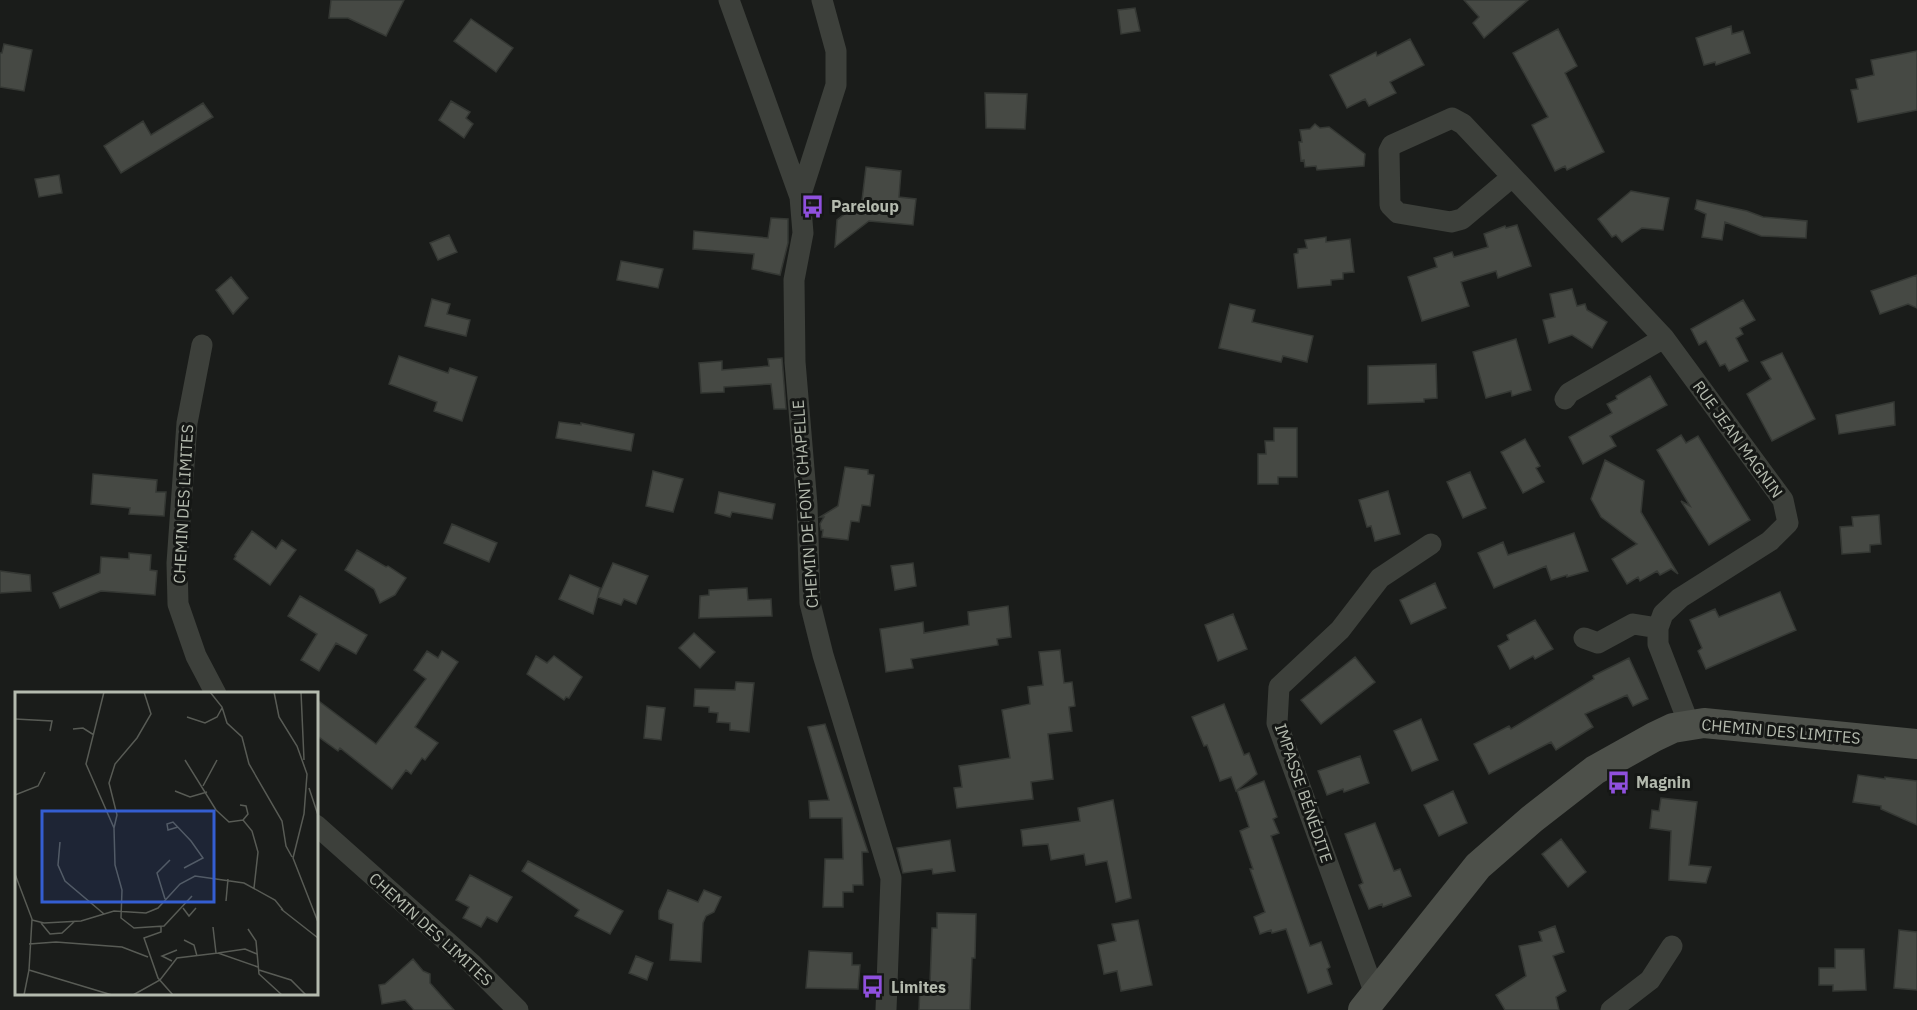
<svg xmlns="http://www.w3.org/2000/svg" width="1917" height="1010" font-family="'IBM Plex Sans',sans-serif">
  <rect width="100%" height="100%" fill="#1a1c1a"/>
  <path fill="#464944" stroke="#353834" stroke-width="1.5" d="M331,0H404L386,36L348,18H329Z
    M1464,0H1528L1484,38L1473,23L1479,17Z
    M1135,8L1140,31L1121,34L1118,10Z
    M471,19L513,48L496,72L454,41Z
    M1731,26L1732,34L1743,31L1750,53L1716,65L1715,62L1704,65L1696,38Z
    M1558,29L1577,66L1565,73L1604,152L1567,170L1565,166L1555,171L1532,125L1548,117L1513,53Z
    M1410,39L1424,65L1390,82L1396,93L1369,106L1365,99L1347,108L1330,75L1376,52L1377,56Z
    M4,44L32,50L24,91L0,87V53H2Z
    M1917,51V110L1858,122L1851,90L1858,89L1856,79L1874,75L1871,60Z
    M985,93L1027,94L1025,129L986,128Z
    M451,101L470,112L466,118L473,124L464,138L439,120Z
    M203,103L213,117L121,173L104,146L143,121L151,135Z
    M1315,124L1320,128L1329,127L1365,154L1364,166L1317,170L1316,166L1305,167L1304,160L1301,161L1299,142H1302L1300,130L1310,129Z
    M866,167L901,171L899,197L916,199L913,225L869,221L835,247L837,220L862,200Z
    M59,175L62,193L39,197L35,179Z
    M1631,191L1669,198L1663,230L1642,228L1622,242L1616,235L1612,237L1598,219Z
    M1697,200L1747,211L1763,217L1807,221L1806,238L1761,236L1725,222L1722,240L1702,237L1706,214L1695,209Z
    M771,218L788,219V243L780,275L752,269L754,254L693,249L694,231L768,238Z
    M1517,225L1531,266L1498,278L1496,271L1461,282L1469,306L1422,321L1408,277L1437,267L1434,258L1452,252L1454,257L1488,247L1484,234L1505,226L1506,228Z
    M449,235L457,252L438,260L430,243Z
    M1326,237V242L1350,239L1354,272L1343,273V279L1331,280V285L1298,288L1294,254L1298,253V249L1307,248L1305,240Z
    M621,261L663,269L658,288L617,280Z
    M1917,275V308L1908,304L1880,314L1871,291Z
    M231,277L248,298L233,314L216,290Z
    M1572,289L1577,306L1585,304L1587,310L1607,322L1592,348L1572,335L1549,343L1543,320L1555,317L1550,294Z
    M432,299L450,304L447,314L470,320L466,336L425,326Z
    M1743,300L1755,320L1740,328L1743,334L1736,338L1748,361L1729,371L1725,364L1720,366L1706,341L1699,345L1691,329Z
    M1230,304L1255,310L1252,322L1313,336L1307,362L1283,356L1281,362L1219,348Z
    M1516,339L1531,390L1512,396L1511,391L1486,398L1473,352Z
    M1782,353L1815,419L1772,441L1747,394L1771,379L1761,362Z
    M399,356L448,373L450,368L477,377L462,421L434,411L437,402L389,384Z
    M782,358L786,409H774L771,384L724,387V392L701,393L699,363L722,361V370L769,366L768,359Z
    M1436,364L1437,398L1424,399V402L1368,404V366Z
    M1650,376L1667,405L1610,436L1616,446L1583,464L1569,437L1612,413L1607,404L1617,399L1616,396Z
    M1894,402L1895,425L1839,434L1836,415Z
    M559,422L581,425V423L634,434L631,451L556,438Z
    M1274,428H1297V477H1278V484H1258V454H1266L1265,441H1274Z
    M1681,435L1686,443L1698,436L1750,520L1709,545L1681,501L1690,506L1657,450Z
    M1525,439L1540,466L1536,468L1544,482L1523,493L1501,452Z
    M1605,460L1644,481L1641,512L1678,574L1671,569L1660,575L1657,571L1640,581L1638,577L1627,584L1612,559L1637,544L1601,517L1591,499Z
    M845,467L868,470V474L874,475L870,506L862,505L859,522L851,521L848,540L822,537L823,530H821L820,524L824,517H820L838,506Z
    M653,471L683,479L673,512L646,506Z
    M1470,472L1486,508L1463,518L1447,482Z
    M93,474L157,480L156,492H166L164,516L129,514L130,508L91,504Z
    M1388,491L1400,534L1375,541L1371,526L1367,527L1359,500Z
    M719,492L775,504L772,519L732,512L730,517L715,513Z
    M1879,515L1881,544L1870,545V552L1842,554L1840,527L1853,526L1852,517Z
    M452,524L497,543L489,562L444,543Z
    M252,531L276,549L282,540L296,550L270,585L234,559L236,556L235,555Z
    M1574,533L1588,571L1567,577V575L1551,580L1546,566L1494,588L1478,553L1503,542L1508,555Z
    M357,550L386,567L388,566L406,578L395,595L380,603L374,589L345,570Z
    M129,553L151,555L150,570L157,571L155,595L101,591L60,608L53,593L100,573L101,557L129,559Z
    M613,563L648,576L636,604L624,599L621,605L598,597Z
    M913,563L916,586L895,590L891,566Z
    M0,571L30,575L31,591L0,593Z
    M570,575L600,588L593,614L559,599Z
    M1435,583L1446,608L1411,624L1400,600Z
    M747,588L748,600L771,599L772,616L699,618L700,596L709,595V590Z
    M1780,592L1796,630L1706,669L1698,651L1702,648L1690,620L1715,609L1719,617Z
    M300,596L367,635L356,654L336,643L319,671L301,660L317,634L288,616Z
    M1008,606L1011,637L997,639L998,645L911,659L913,668L886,672L880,629L923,622L924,633L969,625L968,612Z
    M1233,614L1247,649L1218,661L1205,625Z
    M1535,620L1553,649L1535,659L1533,656L1510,669L1498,646L1509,640L1507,635Z
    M694,633L715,652L700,668L679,648Z
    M1060,650L1064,683L1072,682L1075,706L1069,707L1072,731L1048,734L1053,779L1031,782L1033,799L957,808L954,788L962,787L959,766L1010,758L1002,710L1030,704L1028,687L1043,685L1039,652Z
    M427,651L438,658L442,651L458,662L415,727L438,743L425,760L422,758L411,774L406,770L392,789L340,748L338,751L316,735V699L376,744L426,679L414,670Z
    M536,656L547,663L554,656L582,677L569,698L566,697L564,700L527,674Z
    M1355,657L1375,682L1321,724L1301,700Z
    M1629,658L1648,699L1633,706L1627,695L1585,714L1593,727L1556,750L1551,742L1489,774L1474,744L1509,726L1511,729L1594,679L1593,676Z
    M736,682L754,683L749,732L730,730V723L717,722L718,713L709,712V707L694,706L695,689L735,690Z
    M1224,704L1244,755L1249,753L1257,774L1236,791L1231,777L1220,781L1207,745L1204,746L1192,717Z
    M647,706L665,708L661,740L644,738Z
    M1421,719L1438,760L1412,771L1394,731Z
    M825,724L868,852H862L863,885H853V892H843V907H823L825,859H843L842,818H810L809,801L829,800L808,727Z
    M1360,756L1369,783L1344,792L1343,789L1327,795L1318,771Z
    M1858,775L1885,779V777L1917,781V825L1881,809V806L1853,802Z
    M1264,781L1277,817L1273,819L1279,833L1271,836L1310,946L1321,942L1330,967L1327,969L1332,984L1308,993L1286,929L1272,933L1271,930L1260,934L1254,917L1265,912L1250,869H1253L1240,831L1249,827L1237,791Z
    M1453,791L1467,823L1439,836L1424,805Z
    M1661,798L1697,802L1689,865L1711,867L1706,883L1669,880L1671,831L1650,828L1652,810L1659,811Z
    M1113,800L1131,898L1116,902L1107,861L1086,865L1084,854L1051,860L1048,844L1023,846L1021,830L1080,821L1078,808Z
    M1375,823L1394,871L1400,869L1411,896L1383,907L1382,904L1369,909L1359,885L1363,883L1345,834Z
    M1561,839L1586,872L1568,887L1542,854Z
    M950,840L955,871L933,874L932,869L903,873L897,848Z
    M528,861L623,911L610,934L575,916L579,910L522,871Z
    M470,875L512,897L497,922L487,917L481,927L463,918L469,907L456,900Z
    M668,890L698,902L704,890L721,897L714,912L706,916L703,923L701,962L670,960L673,924L659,919V911Z
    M937,913L976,914L975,958H972L970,1010H919L920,984H930L932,928H937Z
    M1138,920L1152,985L1121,991L1117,971L1104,974L1098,945L1116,941L1112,924Z
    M1555,926L1564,952L1553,956L1566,991L1556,997L1559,1010H1505L1496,995L1526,976L1519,946L1542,941L1539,932Z
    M1899,930L1917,932V990L1894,988Z
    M1835,949H1864L1866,990L1833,991V985H1819V968H1835Z
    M809,951L852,953V965H860L858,989L806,988Z
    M636,956L653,963L647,980L629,973Z
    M413,959L423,971L430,974V983L454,1010H414L405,1000L382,1004L379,985L385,984Z"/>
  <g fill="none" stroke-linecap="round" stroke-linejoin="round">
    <path stroke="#3d403b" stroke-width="21" d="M729,0L800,197L803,233L794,280L795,362L807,505L810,603L823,655L891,878L886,1010
      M1512,177L1462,219L1451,222L1398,213L1390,205L1389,151L1392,145L1452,118L1463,124L1664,338L1783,500L1788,523L1770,541L1680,598L1663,614L1658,628V644L1689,724
      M800,197L836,85V51L822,0
      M202,345L187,423L177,563L178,604L196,656L216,694
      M1565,399L1569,393L1664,338
      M1584,638L1598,643L1633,624L1658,628
      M316,825L471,963L518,1010
      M1375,994L1277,723L1279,687L1340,630L1380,578L1431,544
      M1611,1010L1650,980L1672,946"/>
    <path stroke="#4d504a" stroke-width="30" d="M1363,1010L1478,866L1532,819L1595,770L1654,737L1673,728L1704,723L1917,744"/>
  </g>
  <defs>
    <symbol id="bus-bare" viewBox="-9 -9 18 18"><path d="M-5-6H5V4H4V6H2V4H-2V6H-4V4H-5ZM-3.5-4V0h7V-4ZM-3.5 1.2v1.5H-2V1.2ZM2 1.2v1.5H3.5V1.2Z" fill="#8f50dd" stroke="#151715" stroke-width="2.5" paint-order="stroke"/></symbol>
  </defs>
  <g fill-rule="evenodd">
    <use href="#bus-bare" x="796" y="190" width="33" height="33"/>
    <use href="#bus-bare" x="1602" y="766" width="33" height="33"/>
    <use href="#bus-bare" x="856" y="970" width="33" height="33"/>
  </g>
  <g text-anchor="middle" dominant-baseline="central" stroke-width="6" stroke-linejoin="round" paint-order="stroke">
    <g font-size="16" font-weight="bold" fill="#b4baae" stroke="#151715" text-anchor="start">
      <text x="831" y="206">Pareloup</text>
      <text x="1636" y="782">Magnin</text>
      <text x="891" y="987">Limites</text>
    </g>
    <g font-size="16" fill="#b4baae" stroke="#151715">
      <text transform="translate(1738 439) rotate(54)">RUE JEAN MAGNIN</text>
      <text transform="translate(183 504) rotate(-87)">CHEMIN DES LIMITES</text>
      <text transform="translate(805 504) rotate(-94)">CHEMIN DE FONT CHAPELLE</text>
      <text transform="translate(1781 731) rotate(5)">CHEMIN DES LIMITES</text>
      <text transform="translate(1304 793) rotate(71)">IMPASSE BÉNÉDITE</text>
      <text transform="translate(431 929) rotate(42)">CHEMIN DES LIMITES</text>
    </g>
  </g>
  <g transform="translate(15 692)">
    <rect width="303" height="303" fill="#1a1c1a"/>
    <path fill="none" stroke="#585b55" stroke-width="1.5" d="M89,0L71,72L99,136L100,173L107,198L106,226L119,236L149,234L177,204M195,0L207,15L212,31L227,45L234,72L267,129L271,154L277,165M259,0L264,25L282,54L292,82L289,122L278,166L303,230M286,0L289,68M172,25L190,31L202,25L207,16M0,27L37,29L35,39M58,37L68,36L79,43M170,68L201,118L214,130L228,128L237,139L243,160L239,196M188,94L202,68M294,96L303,123M160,99L175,105L192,100M0,103L23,94L30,80M225,113L231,114L233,122L228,128M163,135L153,138L152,132L158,130L176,149L188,166L169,176M99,136L102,123L94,91L100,72L122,46L136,22L129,0M45,150L43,173L50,189L89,222M0,182L17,227L14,278L9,303M150,207L142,181L155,168M211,209L213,187M168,216L174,224L181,216M266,217L303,246M17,228L29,231L66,229L99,219L131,221L143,216L165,192L180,184L229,191L260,208L268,218M26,231L35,242L47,241L60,229M146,235V240L129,246L143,286L158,303M198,235L201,261M233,237L241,249L244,282L267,303M169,248L179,253L182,264M14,252L41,250L107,255L133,265M203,261L230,257L242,262M157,269L147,264L162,258M14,278L97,303M244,278L276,288L291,303M118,303L145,288L162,266L203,261L243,275"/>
    <path fill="#345ed2" fill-opacity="0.15" stroke="#345ed2" stroke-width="3" d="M27,119H199V210H27Z"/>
    <rect width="303" height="303" fill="none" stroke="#b4baae" stroke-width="3"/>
  </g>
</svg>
